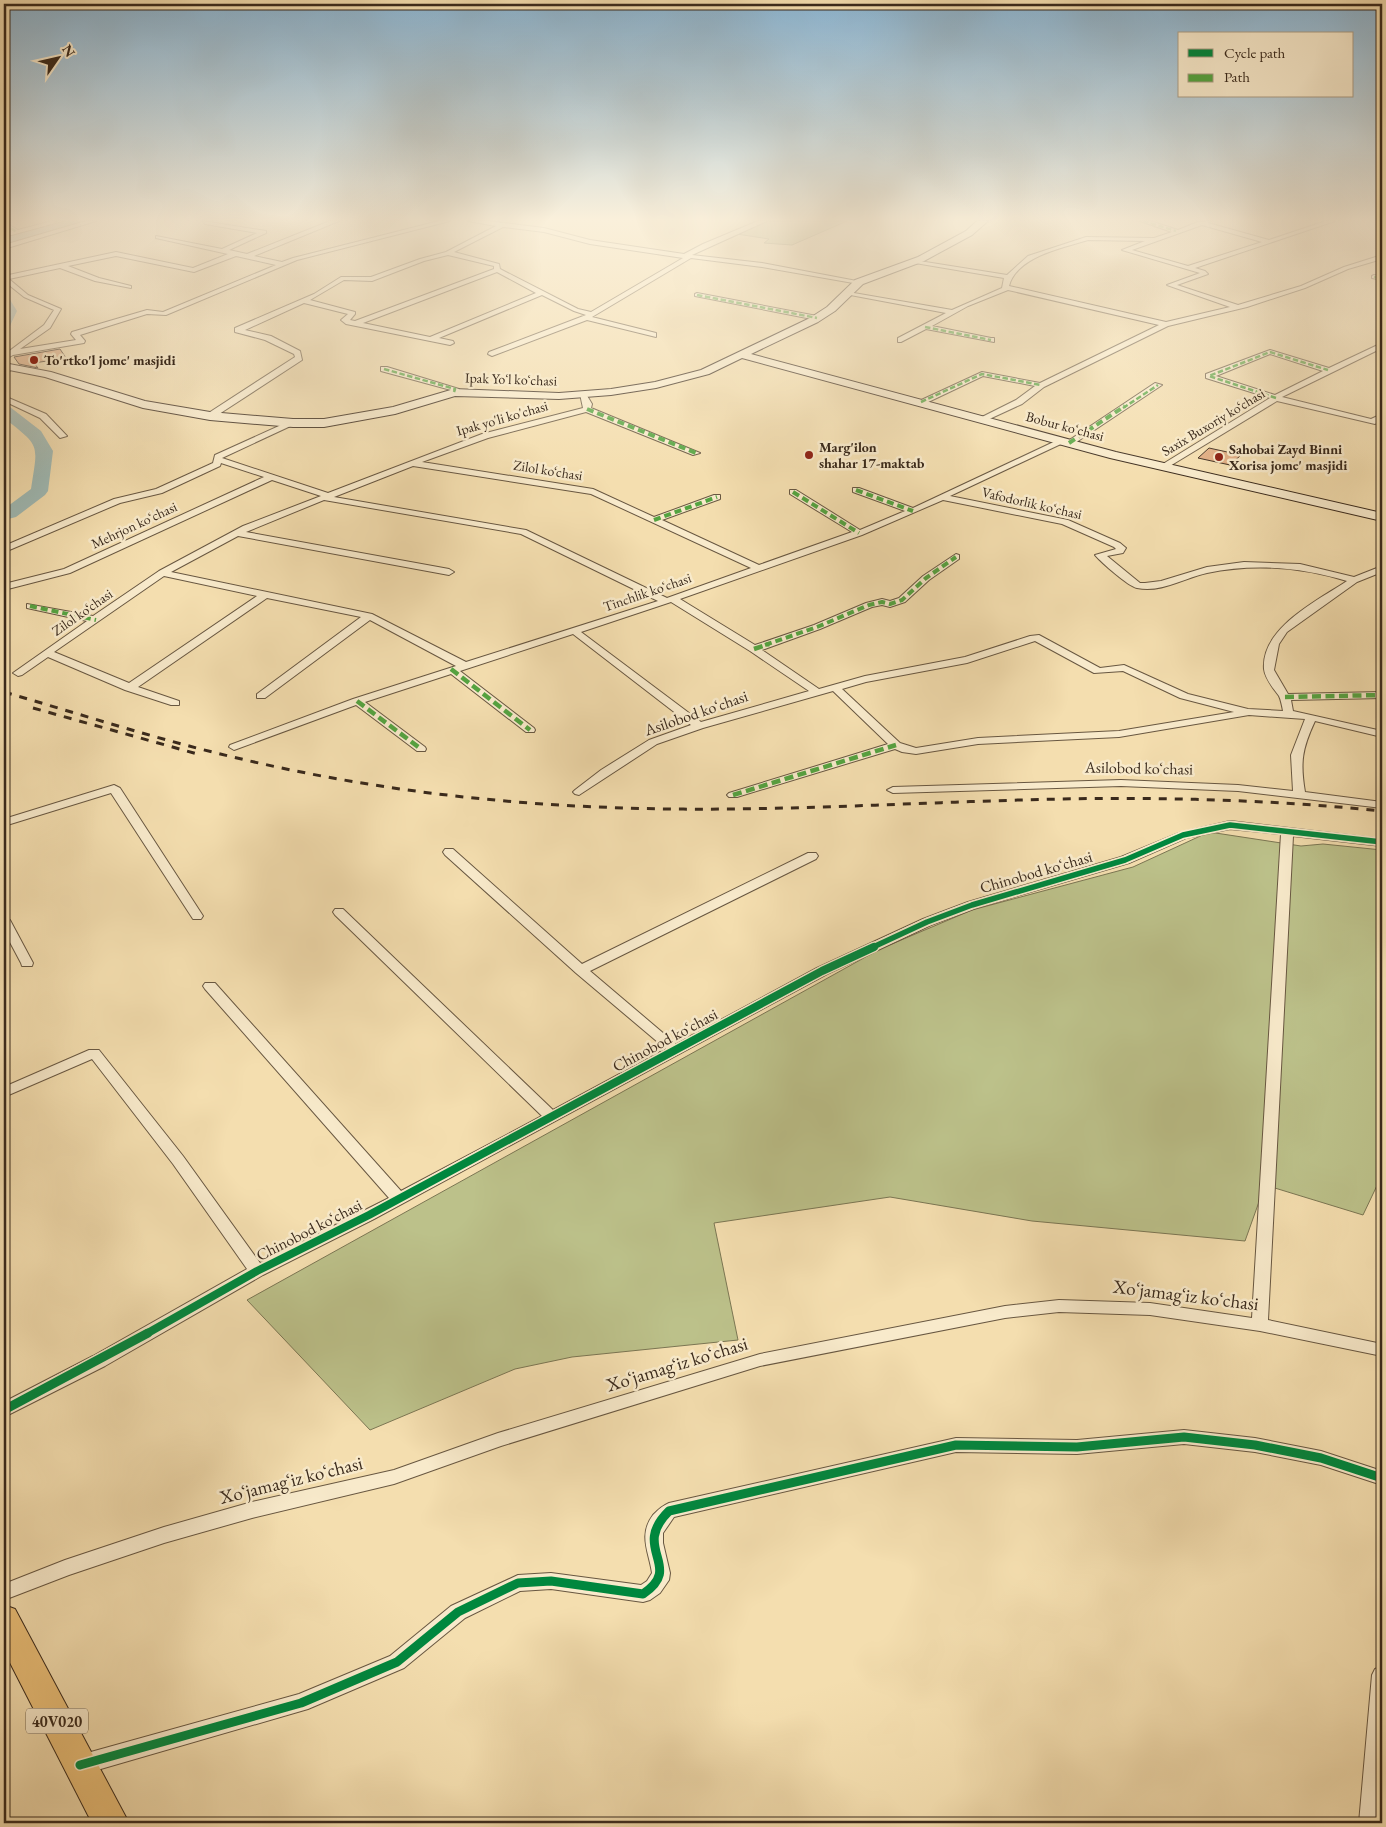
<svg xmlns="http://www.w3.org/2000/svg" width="1386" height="1827" font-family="'EB Garamond',serif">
  <rect width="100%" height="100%" fill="#f4deaf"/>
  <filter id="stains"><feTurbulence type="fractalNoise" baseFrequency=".004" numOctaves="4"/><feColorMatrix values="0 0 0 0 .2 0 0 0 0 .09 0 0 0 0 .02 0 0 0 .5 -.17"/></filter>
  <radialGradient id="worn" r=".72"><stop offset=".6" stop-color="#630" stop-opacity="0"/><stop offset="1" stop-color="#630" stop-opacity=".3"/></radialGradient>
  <path fill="#bcc18a" stroke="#7b7653" d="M768,221H847L792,245L764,243L769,239L737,234Z
    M1209,832L1301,846L1323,844L1382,850V1175L1363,1215L1265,1185L1245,1241L1032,1221L890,1197L714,1223L738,1340L572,1357L515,1369L370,1430L247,1300L880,949L972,910L1133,867Z"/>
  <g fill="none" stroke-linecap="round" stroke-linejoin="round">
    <path fill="#9fbab5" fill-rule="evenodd" d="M59,221H79L77,224L4,244V236Z
      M4,297L9,298L17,311L9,328L4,329Z
      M4,405L10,407L41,431L53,451L48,491L45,495L16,517L4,520V509L31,489C38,443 41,447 4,418Z"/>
  </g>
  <path fill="#e1ac81" stroke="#3a2a1c" d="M60,349L66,358L34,363L38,368L19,364L14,357Z
    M1209,448L1241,455L1230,465L1198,458Z"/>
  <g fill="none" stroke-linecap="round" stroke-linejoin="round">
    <defs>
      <path id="street" d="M52,221H63L4,237V233L11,231L4,227V222L18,230Z
        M86,221H96L4,249V245Z
        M203,221L266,231V233L229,250L247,254L330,221H339L254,256L282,262L293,258L439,221H450L297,260L166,315L147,314L80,335L85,341L84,343L13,355L4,360V355L44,325L54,310L24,297L4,281V276L116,252L193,268L228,254L156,238V236L222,249L257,233L205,224ZM116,256L194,272L236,256L276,265L163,312L147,310L72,332L71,334L76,340L20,349L50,328L61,309L28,295L9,279L60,268L95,281L131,288V286L99,278L68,266Z
        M468,221H487L544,228L590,240L684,254L703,244L758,221H767L692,255L762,263L862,282L859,284L762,267L691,258L592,317L656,333V337L587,320L492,356L488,354L489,352L586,315L574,311L542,295L439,338L453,341L454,343L450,345L346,324L341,320L348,314L304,303L245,330L271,336L300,351L302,360L213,418H207V414L295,357L294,354L265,340L235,332V328L314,294L341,277H371L420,259L446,252L496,226ZM503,227L544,232L590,244L683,258L591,312L578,309L500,269L499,264L454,252ZM448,255L494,266V269L355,321L350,320L355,314V312L310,300L344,280L372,281L424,261ZM497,272L536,293L430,337L363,323Z
        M1140,221H1150L1178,230L1198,222L1211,221L1208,223L1269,240L1326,221H1335L1195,268L1205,271L1208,274L1177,285L1238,305L1301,286L1344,267L1382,255V259L1348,269L1305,288L1247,307L1168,326L1044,387L1022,404L985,421H982V417L1016,400L1035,386L983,376L924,404L917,402L982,372L1040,383L1159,325L1008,290L968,306L932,326L991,338H994V342L926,329L901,342H898V338L946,313L845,294L848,292L952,310L1002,288L1004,278L915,263L912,261L913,260L1007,275L1028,256L1086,237L1154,238L1172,232ZM1202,225L1262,242L1188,266L1132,250ZM1088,240L1145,241L1122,250L1200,273L1167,285L1230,307L1166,322L1009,286C1017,256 1063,248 1088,240Z
        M1374,275L1382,276V280L1372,278V276Z
        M697,293L817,316L821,318L817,320L695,296V294Z
        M1382,343V348L1282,397L1371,419L1382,414V419L1375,424L1277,401L1165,469L1158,467L1270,398L1206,378V374L1270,350L1329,368ZM1270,354L1323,371L1275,395L1216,376Z
        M7,365L14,367L4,376V370Z
        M381,367H387L459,389L457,394H451V390L381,371Z
        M1155,383L1162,385L1072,445L1065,443Z
        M580,394H586L592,404L591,408L700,453L693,455L586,412L488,438L422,462L593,489L654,517L714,495H720V499L662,520L759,565L852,532L790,494V490H796L860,530L905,511L853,492V488H859L913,508L1060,439L1064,441L1063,443L950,496L1068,520L1120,543L1126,548L1123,553L1107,556L1140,583H1145L1161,581L1207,567L1244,562L1300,564L1354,577L1382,566V572L1357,582L1287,632L1279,644L1274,670L1288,694L1382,692V698L1291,700L1293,711L1382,731V737L1315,721C1302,749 1300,762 1305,792L1382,802V808L1238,791L1121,786L893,793L887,790L893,787L1121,780L1238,785L1293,791L1291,755L1305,719L1249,715L1119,737L978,744L916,754L902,752L895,749L737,797H729L727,795L729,793L888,744L833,691L703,728L657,744L579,795L575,794L573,792L575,790L601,770L649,740L691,725L573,634L460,671L534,728L535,730L534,732H526L451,674L365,702L425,747L426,749L425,751H417L356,705L234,750L229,747L230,745L353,699L456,666L370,620L265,698H257V694L361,617L267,598L138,687L179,701V705H171L125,690L48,657L22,675L18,676L13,673L87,621L27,608V604L93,616L159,571L243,526L321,496L272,480L70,573L4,590V584L64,569L264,477L221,463L220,466L162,493L120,503L7,551L4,552V546L114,499L156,489L213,463L215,455L290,421L297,423L222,458L328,493L482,434L583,408ZM413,466L591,494L751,568L667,598L526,530L334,497ZM324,500L521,534L658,601L466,662L372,614L171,572L238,536L449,575L454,572L449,569L246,532ZM943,500L1062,524L1114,547L1116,549L1095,555C1102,563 1128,586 1137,588C1162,593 1184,578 1207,573C1254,563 1301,567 1347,581C1317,601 1261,628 1264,669C1265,679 1274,689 1279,696C1281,700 1282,706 1283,711L1248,709L1188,694L1124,665L1100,668L1039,635L1030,636L965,657L865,676L819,689L762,650L820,629L872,607L882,605L890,607L905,602L929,580L959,559V555L956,554L923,576L899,598L890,601L882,599L866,603L814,625L755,645L680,599L862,535ZM164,576L257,596L129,683L54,652ZM671,602L750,651L809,691L701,722L581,632ZM1035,641L1094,673L1123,671L1180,698L1234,712L1119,731L978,738L916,748L900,743L842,689L866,682L967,663Z
        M4,396L46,414L67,436L60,438L40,418L4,401Z
        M114,785L120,788L203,916L201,919H193L111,793L4,826V819Z
        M1230,821L1382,839V846L1293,836L1268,1320L1382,1344V1356L1260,1331L1150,1315L1059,1312L1005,1318L760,1366L501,1446L394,1484L252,1518L164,1543L69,1575L4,1600V1584L65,1560L164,1527L252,1502L394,1470L498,1433L760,1354L1005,1306L1059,1300L1150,1303L1252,1318L1281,834L1230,829L1186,838L1129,863L976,908L931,925L827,974L374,1219L263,1275L105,1366L4,1417V1402L93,1356L247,1269L173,1164L92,1059L4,1097V1087L89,1050H99L183,1156L260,1263L389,1198L205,989L203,986L205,983H215L401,1191L542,1116L335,915L333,912L335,909H343L553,1110L666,1049L576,973L445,855L443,852L445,849H453L582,964L808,853H816L818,856L816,859L590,971L676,1044L817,968L923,919L968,902L1121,857L1179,833Z
        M4,916L10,920L33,963L32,966H22L21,963L4,931Z
        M1184,1430L1255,1438L1321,1451L1382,1471V1485L1321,1465L1255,1452L1184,1444L1077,1454L956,1452L674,1517L663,1533V1543L670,1573L669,1580L660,1593L650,1600L643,1602L551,1589L520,1591L465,1618L404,1668L308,1709L80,1775L73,1772L70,1765L73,1758L80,1755L299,1694L390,1656L451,1606L518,1575L551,1573L641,1585L647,1581L652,1573C649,1552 638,1535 653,1515C658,1510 662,1506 669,1503L956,1438L1077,1440Z
        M1382,1666V1789L1379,1823H1359L1372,1675L1375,1669Z"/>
      <path id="secondary" d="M977,221H988L972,235L924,261L863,284L835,311L818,322L751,354L1116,452L1382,513V521L1110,458L742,358L709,374L656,388L611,395L559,399L455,396L395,414L324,427H293L210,420L143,408L45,377L4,369V363L51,372L145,401L210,412L293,419H324L393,407L454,389L559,393L611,389L655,382L701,370L810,318L827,307L855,280L918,257L966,231Z"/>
      <path id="primary" d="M4,1605L15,1609L129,1823H92L4,1651Z"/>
    </defs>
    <use href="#street" stroke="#685741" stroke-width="2"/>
    <use href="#secondary" stroke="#3a2a1c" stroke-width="2"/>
    <use href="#primary" stroke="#3a2a1c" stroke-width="2"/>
    <use href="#street" fill="#f8eacb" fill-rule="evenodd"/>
    <use href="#secondary" fill="#f8eacb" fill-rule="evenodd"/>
    <use href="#primary" fill="#eabf78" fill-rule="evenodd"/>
    <path stroke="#3a2a1c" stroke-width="3" stroke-dasharray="8 8" stroke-linecap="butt" d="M4,692C80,714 156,739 233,757C353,786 476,802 599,807C753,814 907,802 1061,799C1168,797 1275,800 1382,811
      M33,708L201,755"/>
    <path stroke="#54a441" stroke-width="2.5" stroke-dasharray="5.5 2.5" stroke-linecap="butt" d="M55,221L57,222
      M1143,221L1176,231
      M4,224L17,232
      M1374,277L1382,278
      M697,295L817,318
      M1379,298L1382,299
      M925,327L991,340
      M384,369L455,389L454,392
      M1276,398L1209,376L1270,352L1328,370
      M921,402L982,374L1041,385
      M1123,408L1158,385"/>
    <path stroke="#54a441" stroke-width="4" stroke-dasharray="7 4" stroke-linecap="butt" d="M587,409L696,453
      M1069,443L1125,406
      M856,490L913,511
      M793,492L859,533
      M654,520L717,497
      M30,606L96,620
      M765,645L817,627L869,605L882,602L890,604L902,600L926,578L956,557"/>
    <path stroke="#54a441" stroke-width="4.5" stroke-dasharray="9 4.5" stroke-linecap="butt" d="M754,649L769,644
      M451,669L530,730
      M1285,697L1382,695
      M357,701L421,749
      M733,795L896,745"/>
    <defs>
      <path id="cycleway-far2" d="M871,948L927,922L972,905L1125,860L1183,835L1230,825L1382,842"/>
      <path id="cycleway-far1" d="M146,1334L257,1271L369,1215L822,971L874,947"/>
      <path id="cycleway" d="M4,1410L148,1333
        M80,1765L301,1703L397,1662L458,1612L518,1583L551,1581L643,1594C685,1566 630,1549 669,1511L956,1445L1077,1447L1184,1437L1255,1445L1321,1458L1382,1478"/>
    </defs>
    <use href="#cycleway-far2" stroke="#f8eacb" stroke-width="9"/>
    <use href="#cycleway-far1" stroke="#f8eacb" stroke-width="11"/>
    <use href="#cycleway" stroke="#f8eacb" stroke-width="12"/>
    <use href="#cycleway-far2" stroke="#00873e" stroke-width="5.5"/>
    <use href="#cycleway-far1" stroke="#00873e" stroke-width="8"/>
    <use href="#cycleway" stroke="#00873e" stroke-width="9"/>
  </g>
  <linearGradient id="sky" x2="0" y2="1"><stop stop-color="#8bb6d4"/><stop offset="0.46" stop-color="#faf0db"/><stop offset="1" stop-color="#faf0db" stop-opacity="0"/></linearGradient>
  <rect width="1386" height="477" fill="url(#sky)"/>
  <g fill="#8f2418" stroke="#f8eacb" stroke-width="2">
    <circle cx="34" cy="360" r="5"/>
    <circle cx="809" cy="455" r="5"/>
    <circle cx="1219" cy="457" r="5"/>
  </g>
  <g text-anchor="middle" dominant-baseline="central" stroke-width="5" stroke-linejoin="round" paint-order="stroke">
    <g font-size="14" font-weight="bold" fill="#3a2a1c" stroke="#f8eacb" text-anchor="start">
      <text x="44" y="360">To'rtko'l jome' masjidi</text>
      <text x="819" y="447">Marg'ilon<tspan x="819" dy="16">shahar 17-maktab</tspan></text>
      <text x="1229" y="449">Sahobai Zayd Binni<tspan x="1229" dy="16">Xorisa jome' masjidi</tspan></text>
    </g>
    <g font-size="14" fill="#3a2a1c" stroke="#f8eacb">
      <text transform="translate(511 379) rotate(2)">Ipak Yoʻl koʻchasi</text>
      <text transform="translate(502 418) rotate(-16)">Ipak yo'li ko'chasi</text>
      <text transform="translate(1213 422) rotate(-31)">Saxix Buxoriy ko‘chasi</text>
      <text transform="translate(1065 426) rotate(15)">Bobur koʻchasi</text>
      <text transform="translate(548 470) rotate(9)">Zilol ko‘chasi</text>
      <text transform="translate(1032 503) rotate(13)">Vafodorlik koʻchasi</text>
      <text transform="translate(134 525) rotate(-25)">Mehrjon koʻchasi</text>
      <text transform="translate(647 592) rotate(-19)">Tinchlik koʻchasi</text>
      <text transform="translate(82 612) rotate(-35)">Zilol ko‘chasi</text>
    </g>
    <rect fill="#f8eacb" stroke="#736450" stroke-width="1" x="26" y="1708.5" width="62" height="25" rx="4"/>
    <g font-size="15" font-weight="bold" fill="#3a2a1c">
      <text x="57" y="1721">40V020</text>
    </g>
    <g font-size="16" fill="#3a2a1c" stroke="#f8eacb">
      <text transform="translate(696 713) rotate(-19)">Asilobod koʻchasi</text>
      <text transform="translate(1139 768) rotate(1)">Asilobod koʻchasi</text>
      <text transform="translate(1036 872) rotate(-16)">Chinobod koʻchasi</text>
      <text transform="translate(665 1040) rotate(-28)">Chinobod koʻchasi</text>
      <text transform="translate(309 1230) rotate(-27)">Chinobod koʻchasi</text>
    </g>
    <g font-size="19" fill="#3a2a1c" stroke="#f8eacb">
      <text transform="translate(1186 1295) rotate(7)">Xoʻjamagʻiz koʻchasi</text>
      <text transform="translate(677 1364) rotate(-17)">Xoʻjamagʻiz koʻchasi</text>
      <text transform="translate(291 1480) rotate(-14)">Xoʻjamagʻiz koʻchasi</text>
    </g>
  </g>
  <rect width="1386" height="1827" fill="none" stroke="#f4deaf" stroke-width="20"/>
  <rect x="5" y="5" width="1376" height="1817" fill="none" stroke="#3a2a1c" stroke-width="2.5"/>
  <rect x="10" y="10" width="1366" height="1807" fill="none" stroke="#3a2a1c"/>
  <rect x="1178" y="32" width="175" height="65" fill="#f8eacb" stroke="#ac9d85"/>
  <rect x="1188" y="49" width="25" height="8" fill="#00873e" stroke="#ac9d85"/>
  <text x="1224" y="58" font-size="15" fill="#3a2a1c">Cycle path</text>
  <rect x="1188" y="74" width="25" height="8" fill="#54a441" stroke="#ac9d85"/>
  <text x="1224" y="82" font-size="15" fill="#3a2a1c">Path</text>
  <g transform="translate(58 58) rotate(56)" stroke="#f8eacb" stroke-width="4" paint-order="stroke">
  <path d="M0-4L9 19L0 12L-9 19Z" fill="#3a2a1c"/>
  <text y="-8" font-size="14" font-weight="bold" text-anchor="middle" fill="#3a2a1c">N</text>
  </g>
  <rect width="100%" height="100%" filter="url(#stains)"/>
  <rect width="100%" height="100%" fill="url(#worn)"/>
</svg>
